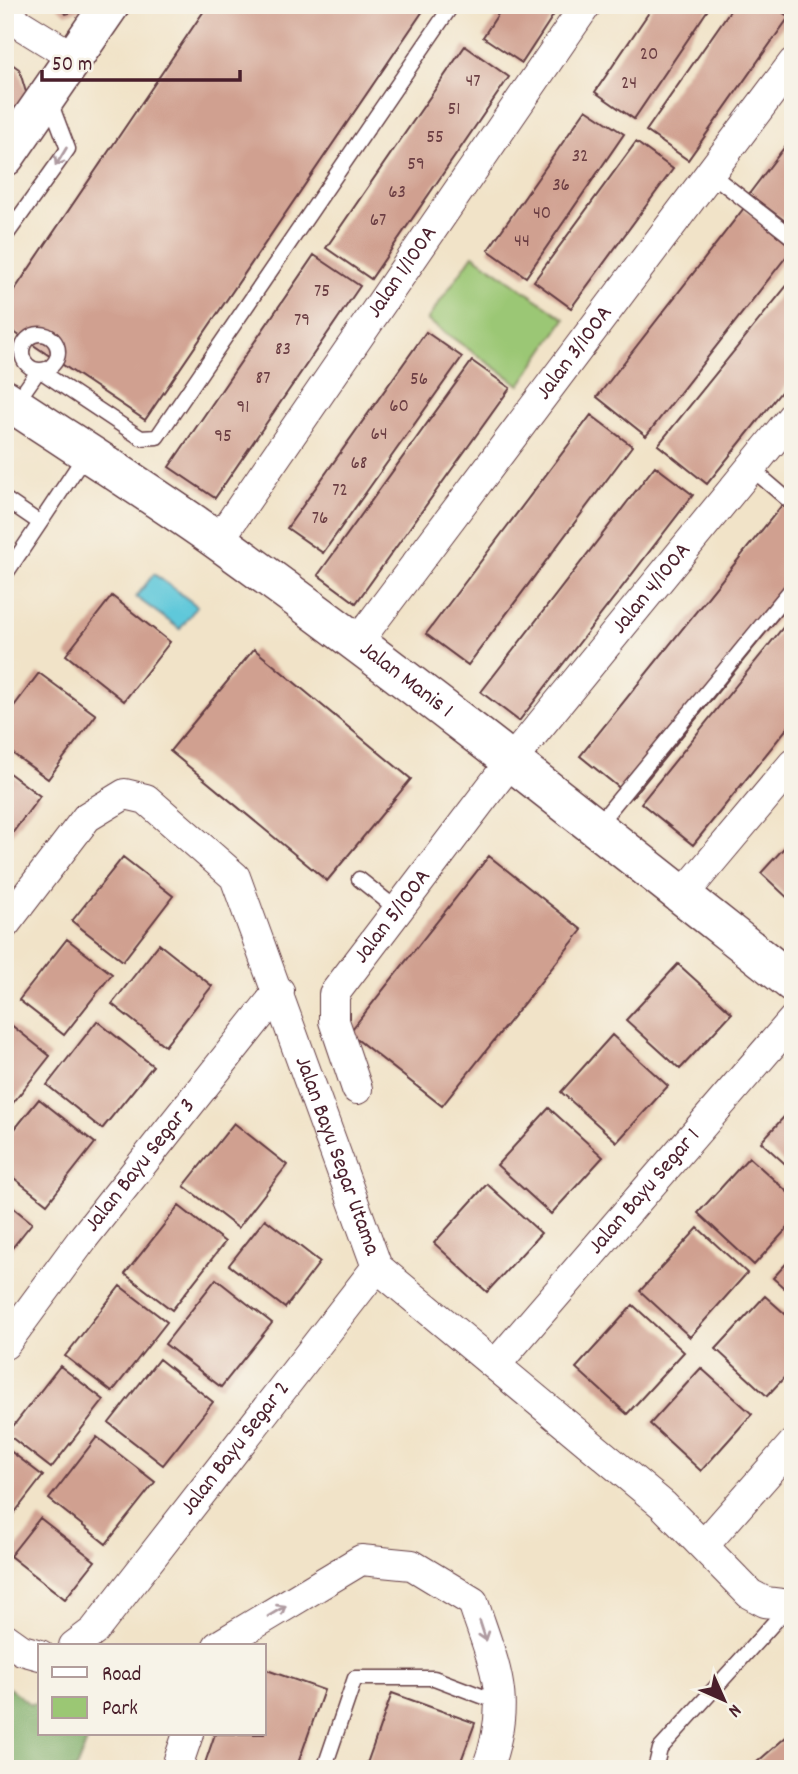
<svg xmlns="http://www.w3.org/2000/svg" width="798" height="1774" font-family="Dekko,sans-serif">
  <rect width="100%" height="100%" fill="#f7f3e8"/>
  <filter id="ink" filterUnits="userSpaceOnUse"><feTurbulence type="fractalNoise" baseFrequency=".0143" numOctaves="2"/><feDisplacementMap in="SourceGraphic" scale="14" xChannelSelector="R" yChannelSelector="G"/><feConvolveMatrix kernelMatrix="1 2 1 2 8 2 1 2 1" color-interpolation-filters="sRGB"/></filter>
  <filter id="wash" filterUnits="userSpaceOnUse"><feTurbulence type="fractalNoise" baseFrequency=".00686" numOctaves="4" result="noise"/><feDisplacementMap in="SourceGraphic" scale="28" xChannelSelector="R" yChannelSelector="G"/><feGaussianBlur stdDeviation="1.57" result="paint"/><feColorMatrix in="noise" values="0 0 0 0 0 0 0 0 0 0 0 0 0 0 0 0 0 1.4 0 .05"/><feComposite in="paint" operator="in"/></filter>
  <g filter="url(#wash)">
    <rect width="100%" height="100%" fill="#f1e3c8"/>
    <path fill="#9bc774" stroke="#727350" stroke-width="2" d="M473,255L565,319L520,385L427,320Z"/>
    <path fill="#7cac66" stroke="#636648" stroke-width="2" d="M5,1685L30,1704L40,1703V1734H90L76,1769H5Z"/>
    <path fill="#5fc8da" stroke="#547482" stroke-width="2" d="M154,574L197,606L180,629L136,597Z"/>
    <g id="blocks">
      <path fill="#d0a090" d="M54,5H94V6L66,14Z
        M208,5H427L145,420L5,326V304Z
        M504,5H560L522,63L483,37Z
        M654,5H711L634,119L595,92Z
        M734,5H772L789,17L688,160L646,131Z
        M465,46L509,77L371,279L326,248Z
        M5,59L19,69L28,99L5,133Z
        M586,109L624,134L526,277L488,250Z
        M793,136V227L749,194Z
        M636,142L673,169L571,308L534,281Z
        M744,208L793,248L646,436L597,397Z
        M314,255L360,286L215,498L169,467Z
        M793,278V377L707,484L658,445Z
        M426,332L462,357L323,553L287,528Z
        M472,361L510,388L356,603L318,575Z
        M591,415L632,446L468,665L426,634Z
        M655,466L693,495L519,721L481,692Z
        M782,505L793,513V599L632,798L580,756Z
        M112,596L170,642L124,701L66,655Z
        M793,615V721L693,845L641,803Z
        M254,649L411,779L327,881L170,751Z
        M39,673L96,715L48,779L5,748V718Z
        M5,770L40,796L5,843Z
        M793,838V903L761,873Z
        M489,856L582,930L442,1106L349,1033Z
        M123,857L173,896L123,961L72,921Z
        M67,939L112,974L64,1035L19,1000Z
        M159,944L212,986L165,1046L112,1004Z
        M678,964L732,1013L680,1069L626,1020Z
        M5,1020L50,1056L5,1113Z
        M97,1021L153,1066L102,1129L47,1085Z
        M612,1035L668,1086L617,1142L561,1092Z
        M39,1099L95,1143L47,1204L5,1171V1141Z
        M793,1107V1171L761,1142Z
        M549,1108L603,1157L551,1214L497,1165Z
        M234,1123L287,1165L238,1228L184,1186Z
        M749,1157L793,1197V1222L754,1265L698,1213Z
        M487,1184L541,1233L487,1292L434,1243Z
        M5,1201L32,1223L5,1257Z
        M179,1206L225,1242L172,1310L125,1274Z
        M265,1219L320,1262L285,1308L229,1265Z
        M698,1228L747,1273L690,1337L640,1291Z
        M793,1256V1296L773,1278Z
        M216,1279L272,1323L221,1387L165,1344Z
        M120,1286L167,1322L112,1392L65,1356Z
        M765,1296L793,1321V1368L767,1396L716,1349Z
        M633,1305L684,1352L627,1414L576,1368Z
        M159,1359L213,1402L163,1465L109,1423Z
        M60,1366L104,1400L51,1468L7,1434Z
        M701,1368L752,1414L701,1471L650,1424Z
        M97,1437L155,1482L106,1544L49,1499Z
        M5,1447L43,1476L5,1525Z
        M40,1518L95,1561L65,1599L10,1556Z
        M264,1669L324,1690L296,1769H203L215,1734H264Z
        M392,1693L475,1723L458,1769H365Z
        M793,1731V1769H749Z"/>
    </g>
  </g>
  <g filter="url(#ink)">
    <use href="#blocks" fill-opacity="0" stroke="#633c43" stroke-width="2"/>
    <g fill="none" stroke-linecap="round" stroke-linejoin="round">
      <defs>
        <path id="lane" d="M710,173L793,238
          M5,237L68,149L49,99
          M22 352a18 18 0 1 1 36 0a18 18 0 1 1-36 0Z
          M16,403L39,370L141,438L157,437L452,5
          M752,469L793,504
          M5,499L40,523L86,454
          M5,575L40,523
          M596,827L793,587
          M359,879L398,910
          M324,1769L355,1678H434L500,1703
          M655,1769L660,1749L789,1606"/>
        <g id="street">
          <path d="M5,15L73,57"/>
          <path id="s1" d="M218,541L586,5"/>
          <path id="s2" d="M356,644L793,63"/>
          <path d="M682,896L793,764"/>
          <path id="s3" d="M5,924L87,817L125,794L146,799L235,877L377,1267L663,1505L750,1594L765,1602L790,1605L793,1603"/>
          <path id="s4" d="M357,1089L334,1021V994L511,761L793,416"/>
          <path id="s5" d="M5,1344L84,1237L279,991"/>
          <path id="s6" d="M497,1363L793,1020"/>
          <path d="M704,1545L793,1444"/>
          <path d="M5,1638L22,1650L40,1655"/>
          <path id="s7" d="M74,1646L94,1631L377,1267"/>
          <path d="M218,1646L361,1560L412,1565L473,1602C495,1669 513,1698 487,1769"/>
          <path d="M176,1769L188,1734"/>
        </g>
        <g id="secondary">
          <path d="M5,157L110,5"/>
          <path id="s8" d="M5,399C76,446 148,491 217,540C413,681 603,833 793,983"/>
        </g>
      </defs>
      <use href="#lane" stroke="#633c43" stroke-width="17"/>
      <use href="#street" stroke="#633c43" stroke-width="32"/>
      <use href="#secondary" stroke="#633c43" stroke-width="41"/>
      <use href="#lane" stroke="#fff" stroke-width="14"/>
      <use href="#street" stroke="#fff" stroke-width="30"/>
      <use href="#secondary" stroke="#fff" stroke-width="38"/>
    </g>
    <defs><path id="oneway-shaft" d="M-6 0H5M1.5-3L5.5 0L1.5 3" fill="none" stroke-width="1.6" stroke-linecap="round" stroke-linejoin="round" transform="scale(1.75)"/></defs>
    <g stroke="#ae9aa0">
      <use href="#oneway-shaft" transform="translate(61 157) rotate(121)"/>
      <use href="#oneway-shaft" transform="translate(277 1611) rotate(-31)"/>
      <use href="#oneway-shaft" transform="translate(483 1631) rotate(72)"/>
    </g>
  </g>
  <g text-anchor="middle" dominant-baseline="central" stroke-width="5" stroke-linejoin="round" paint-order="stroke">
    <g font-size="19" fill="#6c3f44">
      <text x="649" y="55">20</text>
      <text x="473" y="82">47</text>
      <text x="629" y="84">24</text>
      <text x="454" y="110">51</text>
      <text x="435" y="138">55</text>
      <text x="580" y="157">32</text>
      <text x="416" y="165">59</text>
      <text x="561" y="186">36</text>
      <text x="397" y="193">63</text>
      <text x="542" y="214">40</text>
      <text x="378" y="221">67</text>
      <text x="522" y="242">44</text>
      <text x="322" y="292">75</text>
      <text x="302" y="321">79</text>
      <text x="283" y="350">83</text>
      <text x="263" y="379">87</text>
      <text x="419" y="380">56</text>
      <text x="399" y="407">60</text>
      <text x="243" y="408">91</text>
      <text x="379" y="435">64</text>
      <text x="223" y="437">95</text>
      <text x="359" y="464">68</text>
      <text x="340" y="491">72</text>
      <text x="320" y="519">76</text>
    </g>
    <g font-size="23" fill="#4a1f2b" stroke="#f7f3e8">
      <text stroke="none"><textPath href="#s1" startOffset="326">Jalan 1/100A</textPath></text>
      <text stroke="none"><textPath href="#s2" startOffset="364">Jalan 3/100A</textPath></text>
      <text stroke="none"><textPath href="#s4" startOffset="614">Jalan 4/100A</textPath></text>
      <text stroke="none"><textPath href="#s8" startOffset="490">Jalan Manis 1</textPath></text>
      <text stroke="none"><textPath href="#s4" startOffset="196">Jalan 5/100A</textPath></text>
      <text stroke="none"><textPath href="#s3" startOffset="616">Jalan Bayu Segar Utama</textPath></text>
      <text stroke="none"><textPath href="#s5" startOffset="224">Jalan Bayu Segar 3</textPath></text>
      <text stroke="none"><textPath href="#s6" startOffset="226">Jalan Bayu Segar 1</textPath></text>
      <text stroke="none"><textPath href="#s7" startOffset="256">Jalan Bayu Segar 2</textPath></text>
    </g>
  </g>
  <rect width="798" height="1774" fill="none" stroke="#f7f3e8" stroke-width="28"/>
  <rect x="38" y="1644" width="228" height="91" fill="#f7f3e8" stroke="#b29e9c" stroke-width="2"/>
  <rect x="52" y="1667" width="35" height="10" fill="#ffffff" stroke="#b29e9c" stroke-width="2"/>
  <text x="102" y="1680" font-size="21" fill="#4a1f2b">Road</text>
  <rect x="52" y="1697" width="35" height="21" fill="#9bc774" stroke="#b29e9c" stroke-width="2"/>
  <text x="102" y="1714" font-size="21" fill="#4a1f2b">Park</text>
  <g transform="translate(724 1700) rotate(135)" stroke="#f7f3e8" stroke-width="5" paint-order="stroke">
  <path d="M0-5L12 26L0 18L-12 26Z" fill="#4a1f2b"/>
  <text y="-10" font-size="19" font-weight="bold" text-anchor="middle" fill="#4a1f2b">N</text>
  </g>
  <path d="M42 70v10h198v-10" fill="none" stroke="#4a1f2b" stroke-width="3.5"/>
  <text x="52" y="70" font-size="21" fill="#4a1f2b" stroke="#f7f3e8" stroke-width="5" paint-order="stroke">50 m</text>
</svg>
